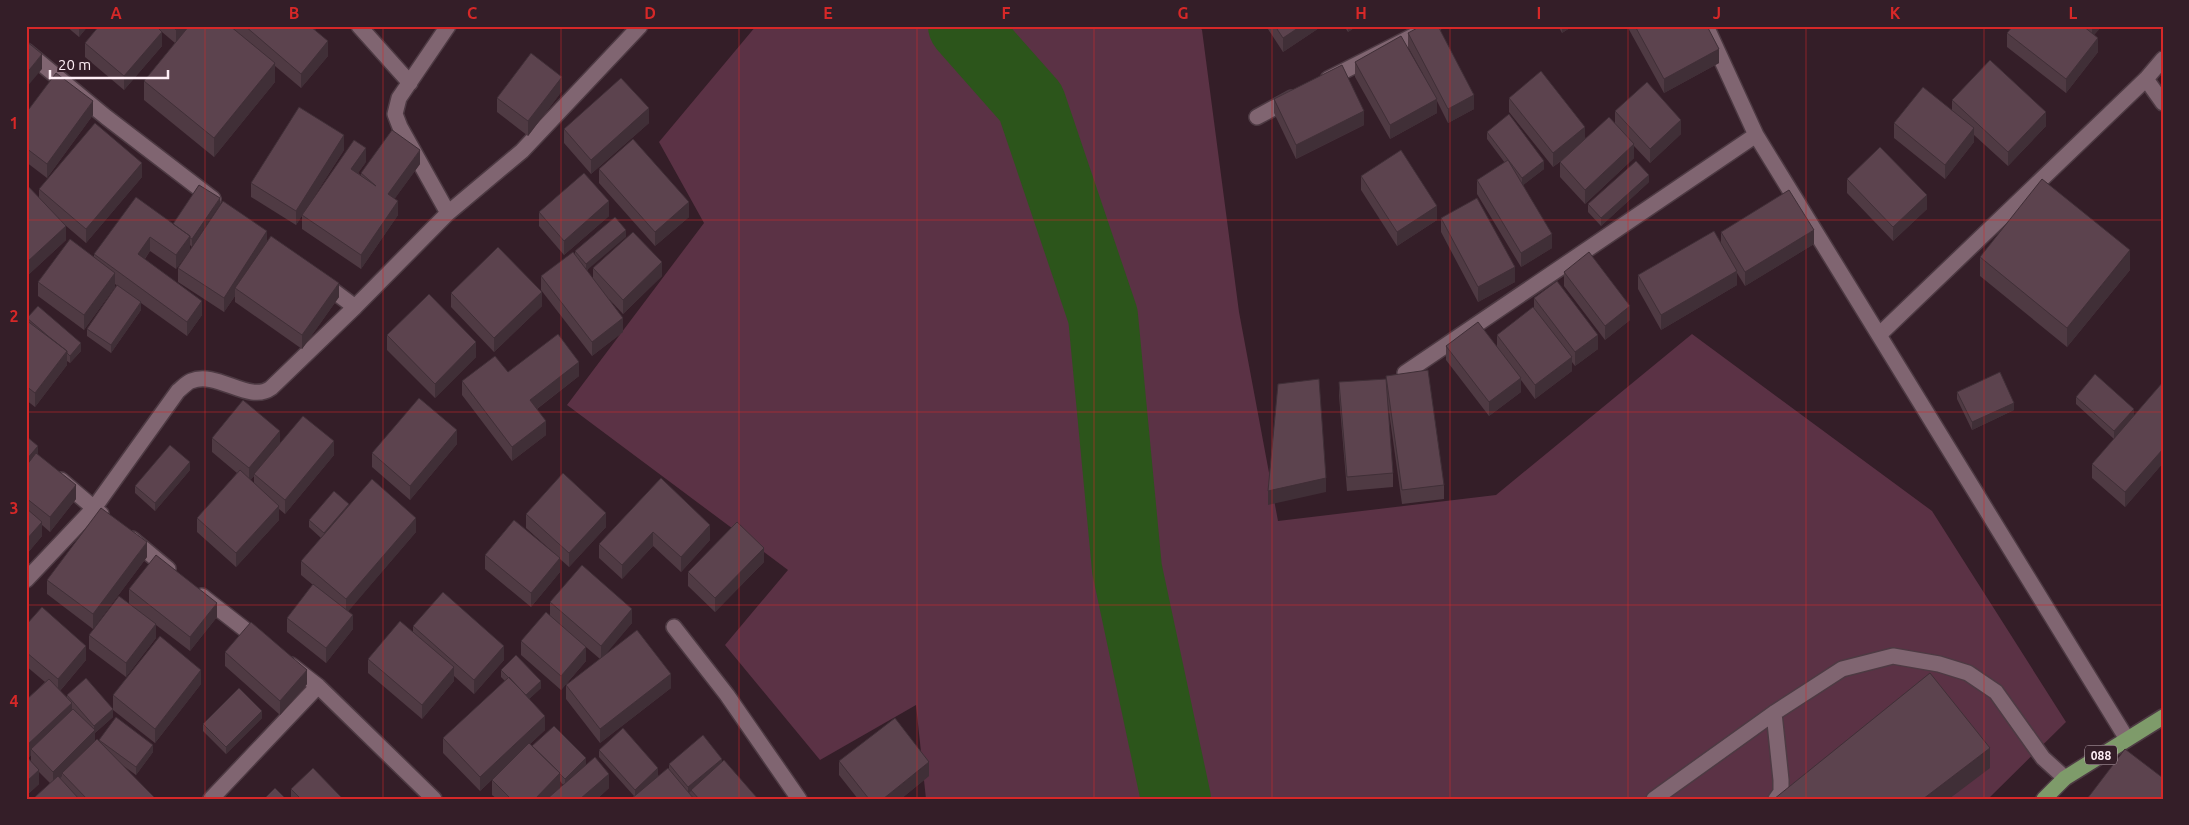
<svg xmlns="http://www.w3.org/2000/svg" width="2189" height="825" font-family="Ubuntu,sans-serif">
  <rect width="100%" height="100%" fill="#341e28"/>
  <path fill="#5b3245" d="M756,26H1199L1202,30L1239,312L1278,521L1496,495L1692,334L1932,511L2066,722L1988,799H926L916,705L820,760L725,645L788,570L567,405L704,223L659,142Z"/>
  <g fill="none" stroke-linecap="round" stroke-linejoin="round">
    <path stroke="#2c551b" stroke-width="70" d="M963,26L1031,103L1103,316L1127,569L1176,799"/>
    <defs>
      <path id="lane" d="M2146,79L2163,103
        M1880,334L2146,79L2163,59
        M1774,713L1781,780V792L1776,799
        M1654,799L1774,713L1842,669L1893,656L1939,664L1968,673L1996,692L2043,758L2065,778"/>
      <path id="street" d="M359,26L410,83
        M1706,26L1756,135L2127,739
        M26,51L106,117L213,199
        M1328,79L1433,26
        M1257,117L1292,98
        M448,213L400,127L395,114L399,98L448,26
        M323,283L355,307
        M1405,373L1756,135
        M61,480L101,514
        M132,539L168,569
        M26,580L94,508L178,391C182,388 186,383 191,381C217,370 249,404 271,388L355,307L448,213L522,151L640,26
        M202,596L261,642
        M674,627L727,695L799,799
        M291,665L318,686L434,799
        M211,799L318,686"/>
      <path id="primary" d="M2044,799L2065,778L2163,717"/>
    </defs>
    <use href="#lane" stroke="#4d3a43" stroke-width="18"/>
    <use href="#street" stroke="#4d3a43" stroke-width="18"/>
    <use href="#primary" stroke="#4d3a43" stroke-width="18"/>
    <use href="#lane" stroke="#806571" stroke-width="15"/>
    <use href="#street" stroke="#806571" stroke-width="15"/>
    <use href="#primary" stroke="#7e9b6a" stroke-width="15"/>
  </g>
  <path fill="#4f3a43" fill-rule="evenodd" d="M66,26H88L79,37Z
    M99,26H318L315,30L328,56L301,88L275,66V82L214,157L144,100V81L175,43L162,32V46L124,90L85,57V43Z
    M1266,26H1322L1283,52Z
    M1344,26H1357L1348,32Z
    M1558,26H1573L1562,33Z
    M1627,26H1707L1719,63L1664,93Z
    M2013,26H2102L2094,35L2098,52L2066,93L2007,47V33Z
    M1408,33L1474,109L1448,123L1437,101V113L1390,139L1355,77V62L1423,74L1408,47Z
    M562,91L528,136L497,112V98Z
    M1509,98L1585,138L1615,124V111L1681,134L1650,163L1634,146V158L1585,204L1560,177V162L1561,161L1553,167L1509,112Z
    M1274,99L1364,125L1296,159L1274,113Z
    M1952,100L2046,126L2008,166L1974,135V142L1945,179L1894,138V123L1952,111Z
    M26,113L93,115L47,178L26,162Z
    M649,123L591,174L564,143V129Z
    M1487,132L1544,169L1523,185L1552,248L1521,267L1477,194V180L1505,163L1487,139Z
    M344,150L296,225L251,197V183Z
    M366,162L358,173L361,175V173L420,164L395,198L398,215L361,269L302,229V215Z
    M599,169L689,217L655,246L599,183Z
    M1361,176L1437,220L1397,246L1361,190Z
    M142,177L86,243L65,225L66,240L26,277V184L39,198V189Z
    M1847,179L1927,209L1893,241L1847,193Z
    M1649,182L1601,226L1588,212V204Z
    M199,185L192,247L190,245V250L176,269L150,251L145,259L202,315L187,336L141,303V310L111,353L87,336V329L134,298L115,284V287L84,330L38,296V282L94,257V254L173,224Z
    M539,212L609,216L564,255L539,226Z
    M615,217L587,271L593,279V268L662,276L623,314L609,299L623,332L592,356L541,290V276L575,255V251Z
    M1441,218L1515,282L1478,302L1441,232Z
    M1721,232L1814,244L1745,286L1737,273V285L1661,330L1638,289V275L1721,242Z
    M267,242L339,297L302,349L235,302V296L224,312L178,282V268Z
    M1980,257L2130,270L2067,347L1980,276Z
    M1564,272L1630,320L1605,340L1564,286Z
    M451,293L542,306L494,352L451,307Z
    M1534,298L1598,349L1575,366L1572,362V371L1535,399L1521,380V392L1489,416L1446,360V346L1497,347V335L1534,308Z
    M27,318L81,351L70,363L67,361V365L35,407L26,400V320H27Z
    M387,335L476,357L435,398L387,350Z
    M508,372L579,376L537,409L546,435L512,461L462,395V381Z
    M1386,376L1444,485V499L1402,504L1387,398L1393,473V487L1347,491L1339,396V382L1386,384Z
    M2163,382V463L2125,507L2092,478V464L2114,439L2076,404V397L2134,416Z
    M1957,392L2014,410L1972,430L1957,399Z
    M26,436L38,455L76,499L50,532L42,525V536L26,555Z
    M212,438L280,443L334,455L285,514L279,509V520L236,567L197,532V518L237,473L212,452ZM254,476V483L250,480Z
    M457,444L410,500L372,467V453Z
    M190,470L155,511L135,493V486Z
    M661,478L710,540L681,572L653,546L622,579L599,558V544Z
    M349,506L416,532L348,611L353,629L326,663L287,632V618L313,585L301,575V561L321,538L309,527V520Z
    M526,514L606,527L569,567L560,559V572L531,607L485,569V555L555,554L526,528Z
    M147,557L93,629L47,594V580Z
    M764,562L715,612L688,586V572Z
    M129,589L217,617L190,651L156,625V638L126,677L89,649V635L129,603Z
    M550,602L632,623L605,654L671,688L600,743L566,699V685L600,659L586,647V661L561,690L521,655V641L550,616Z
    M26,625L86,660L60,691L67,697V695L113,709V695L201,684L155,743L113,710V717L95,733V742L99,740L153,752L136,775L121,764L154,799H35V797L50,783L39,772V784L26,796V700L45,682L26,666ZM31,755V762L28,758Z
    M413,626L504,660L474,694L454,676V681L422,719L368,673V659L413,632Z
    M225,652L307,684L280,715L225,666Z
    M501,670L541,688L529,699L545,730L530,744L532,746L586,765L609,788L597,799H497L492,795V780L498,774L480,791L443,753V738L505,681L501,677ZM560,781L563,785L556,791L560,787Z
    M262,718L226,754L203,731V724Z
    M599,750L658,776L669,770V764L722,762L758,799H631L634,796L599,757Z
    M839,761L929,776L902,798L903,799H858L839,775Z
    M291,789L343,799H291Z"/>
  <path fill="#402f37" d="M79,26H88L79,37Z
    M179,26H191L176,44V30Z
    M313,26H318L313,31Z
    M1301,26H1322L1283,52V38Z
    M1348,26H1357L1348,32Z
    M1562,26H1573L1562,33Z
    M2092,26H2102L2092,37Z
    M162,32V46L124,90V76Z
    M2098,38V52L2066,93V79Z
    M328,41V56L301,88V74Z
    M1719,49V63L1664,93V79Z
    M42,54V69L26,88V74Z
    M275,63V82L214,157V138Z
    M562,77V91L528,136V121Z
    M1474,95V109L1448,123V109Z
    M1437,99V113L1390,139V125Z
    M93,101V115L47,178V164Z
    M649,108V123L591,174V160Z
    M1364,111V125L1296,159V145Z
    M2046,112V126L2008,166V152Z
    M1681,120V134L1650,163V149Z
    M1585,127V141L1553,167V153Z
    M1974,128V142L1945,179V165Z
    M344,135V150L296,225V211Z
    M1634,144V158L1585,204V190Z
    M366,148V162L351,183V169Z
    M420,150V164L388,208V194Z
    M1544,161V169L1522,186V178Z
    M142,163V177L86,243V229Z
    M1649,175V182L1601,226V218Z
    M1927,195V209L1893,241V227Z
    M220,198V205L192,247V239Z
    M398,201V215L361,269V255Z
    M609,201V216L564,255V241Z
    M689,202V217L655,246V232Z
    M1437,206V220L1397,246V232Z
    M66,226V240L26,277V263Z
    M626,230V237L586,271V264Z
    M1814,230V244L1745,286V272Z
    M267,231V246L235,288V296L224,312V298Z
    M1552,234V248L1521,267V253Z
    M190,236V250L176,269V255Z
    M150,237V251L138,268V254Z
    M2130,250V270L2067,347V328Z
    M662,262V276L623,314V300Z
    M1515,267V282L1478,302V287Z
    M1737,271V285L1661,330V315Z
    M115,273V287L84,330V315Z
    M339,283V297L302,349V335Z
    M542,292V306L494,352V338Z
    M28,296V303L26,306V299Z
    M202,301V315L187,336V322Z
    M141,302V310L111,353V345Z
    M1630,306V320L1605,340V326Z
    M623,318V332L592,356V342Z
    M1598,335V349L1575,366V352Z
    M476,342V357L435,398V384Z
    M81,343V351L70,363V356Z
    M67,351V365L35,407V393Z
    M1572,357V371L1535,399V385Z
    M579,362V376L530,414V400Z
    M1521,378V392L1489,416V402Z
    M2014,403V410L1972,430V422Z
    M2134,409V416L2114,439V431Z
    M546,421V435L512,461V447Z
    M457,430V444L410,500V486Z
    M280,431V445L254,474V476L249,482V468Z
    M334,441V455L285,514V500Z
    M38,446V461L26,474V460Z
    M2163,449V463L2125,507V492Z
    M190,462V470L155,511V503Z
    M1326,478V492L1268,505V491Z
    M76,485V499L50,532V517Z
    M349,504V511L324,540V533Z
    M279,506V520L236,567V553Z
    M606,513V527L569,567V553Z
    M416,518V532L346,614V599Z
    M42,522V536L26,555V540Z
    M710,525V540L681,572V557Z
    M653,532V546L622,579V565Z
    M147,542V557L93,629V614Z
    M764,548V562L715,612V598Z
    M560,558V572L531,607V593Z
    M217,603V617L190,651V637Z
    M632,609V623L601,660V646Z
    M353,615V629L326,663V648Z
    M156,624V638L126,677V663Z
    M86,646V660L58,693V679Z
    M504,646V660L474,694V680Z
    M586,647V661L561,690V676Z
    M454,667V681L422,719V705Z
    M201,670V684L155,743V729Z
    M307,670V684L280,715V701Z
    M671,674V688L600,743V729Z
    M541,681V688L526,702V695Z
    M72,703V717L31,749V755L26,760V746Z
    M113,709V717L95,733V744L62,773V776L53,786V772L94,730V726Z
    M262,711V718L226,754V747Z
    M545,716V730L480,791V777Z
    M153,745V752L136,775V767Z
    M1990,748V768L1949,799H1923Z
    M586,758V766L565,786V779Z
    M722,759V766L691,790V791L688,794V787Z
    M929,762V776L901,799H883Z
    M658,768V776L635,797V790Z
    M39,770V784L26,796V782Z
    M560,773V787L548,799H535Z
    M609,774V788L597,799H580Z"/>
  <path fill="#5c434e" stroke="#402f37" d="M99,26H156L162,32L124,76L85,43Z
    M172,26H179L176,30Z
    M189,26H230L275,63L214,138L144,81Z
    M245,26H310L328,41L301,74Z
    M1275,26H1301L1283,38Z
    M1421,26H1438L1474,95L1448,109L1408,33Z
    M1635,26H1707L1719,49L1664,79Z
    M2013,26H2083L2098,38L2066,79L2007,33Z
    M1401,36L1437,99L1390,125L1355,62Z
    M26,41L42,54L26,74Z
    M531,53L562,77L528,121L497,98Z
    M1990,60L2046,112L2008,152L1952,100Z
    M1342,65L1364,111L1296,145L1274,99Z
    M1541,71L1585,127L1553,153L1509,98Z
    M56,73L93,101L47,164L26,148V113Z
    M621,78L649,108L591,160L564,129Z
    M1647,82L1681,120L1650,149L1615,111Z
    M1923,87L1974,128L1945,165L1894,123Z
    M299,107L344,135L296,211L251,183Z
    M1509,114L1544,161L1522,178L1487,132Z
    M1609,117L1634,144L1585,190L1560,162Z
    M95,123L142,163L86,229L39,189Z
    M392,130L420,150L388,194L398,201L361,255L302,215L354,140L366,148L351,169L376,186L361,173Z
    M633,139L689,202L655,232L599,169Z
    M1880,147L1927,195L1893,227L1847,179Z
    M1401,150L1437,206L1397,232L1361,176Z
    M1508,160L1552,234L1521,253L1477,180Z
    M1636,161L1649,175L1601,218L1588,204Z
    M584,173L609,201L564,241L539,212Z
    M2042,179L2130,250L2067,328L1980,257Z
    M26,184L66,226L26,263Z
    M199,185L220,198L192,239L190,238V236L173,224Z
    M1789,190L1814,230L1745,272L1721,232Z
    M136,197L190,236L176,255L150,237L138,254L202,301L187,322L94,254Z
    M1477,198L1515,267L1478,287L1441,218Z
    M223,201L267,231L224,298L178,268Z
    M615,217L626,230L586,264L575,251Z
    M1714,231L1737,271L1661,315L1638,275Z
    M633,232L662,262L623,300L593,268Z
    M271,236L339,283L302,335L235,288Z
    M70,239L115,273L84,315L38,282Z
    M498,247L542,292L494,338L451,293Z
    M573,252L623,318L592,342L541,276Z
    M1589,252L1630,306L1605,326L1564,272Z
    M1557,281L1598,335L1575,352L1534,298Z
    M117,285L141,302L111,345L87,329Z
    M429,294L476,342L435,384L387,335Z
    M38,306L81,343L70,356L67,353V351L48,336L27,318Z
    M1533,307L1572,357L1535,385L1497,335Z
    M26,320L67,351L35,393L26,386Z
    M1478,322L1521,378L1489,402L1446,346Z
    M558,334L579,362L530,400L546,421L512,447L462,381L495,356L508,372Z
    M1428,370L1444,485L1402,490L1386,376Z
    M2000,372L2014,403L1972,422L1957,392Z
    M2095,374L2134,409L2114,431L2076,397Z
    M1319,379L1326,478L1268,491L1278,384Z
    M1386,379L1393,473L1347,477L1339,382Z
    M2163,382V449L2125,492L2092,464Z
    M419,398L457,430L410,486L372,453Z
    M243,400L280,431L249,468L212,438Z
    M303,416L334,441L285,500L254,474Z
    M26,436L38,446L26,460Z
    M170,445L190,462L155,503L135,486Z
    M36,453L76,485L50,517L26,498V466Z
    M240,470L279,506L236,553L197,518Z
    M563,473L606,513L569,553L526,514Z
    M661,478L710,525L681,557L653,532L622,565L599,544Z
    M372,479L416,518L346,599L301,561Z
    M334,491L349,504L324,533L309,520Z
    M26,508L42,522L26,540Z
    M101,508L147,542L93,614L47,580Z
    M514,520L560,558L531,593L485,555Z
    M737,522L764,548L715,598L688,572Z
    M156,555L217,603L190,637L129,589Z
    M582,565L632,609L601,646L550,602Z
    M313,584L353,615L326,648L287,618Z
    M443,592L504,646L474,680L413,626Z
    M119,596L156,624L126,663L89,635Z
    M42,607L86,646L58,679L26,652V625Z
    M546,612L586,647L561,676L521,641Z
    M400,621L454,667L422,705L368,659Z
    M251,622L307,670L280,701L225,652Z
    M637,630L671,674L600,729L566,685Z
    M160,636L201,670L155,729L113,695Z
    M516,655L541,681L526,695L501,670Z
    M1930,673L1990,748L1923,799H1774Z
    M509,677L545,716L480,777L443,738Z
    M86,678L113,709L94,726L67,695Z
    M49,679L72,703L26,746V700Z
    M239,688L262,711L226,747L203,724Z
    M73,709L95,730L53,772L31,749Z
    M116,717L153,745L136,767L99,740Z
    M895,718L929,762L883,799H869L839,761Z
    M554,726L586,758L565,779L559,773H560L532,746Z
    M623,728L658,768L635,790L599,750Z
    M703,735L722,759L688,787L669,764Z
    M97,739L154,797L152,799H87L62,773Z
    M529,743L560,773L535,799H511L492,780Z
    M2125,749L2163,778V799H2087Z
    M26,756L39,770L26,782Z
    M595,757L609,774L580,799H547Z
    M724,760L758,799H699L691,790Z
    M313,768L343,799H301L291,789Z
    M668,768L694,799H631Z
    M58,776L79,799H37L35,797Z
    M275,788L286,799H264Z"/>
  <path fill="none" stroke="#d62828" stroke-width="1" stroke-opacity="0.55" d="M205,26V799M383,26V799M561,26V799M739,26V799M917,26V799M1094,26V799M1272,26V799M1450,26V799M1628,26V799M1806,26V799M1984,26V799M26,220H2163M26,412H2163M26,605H2163"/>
  <g text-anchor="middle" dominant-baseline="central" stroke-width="4" stroke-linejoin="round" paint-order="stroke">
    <rect fill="#341e28" stroke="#c2b0b8" stroke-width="1" x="2085" y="745.5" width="32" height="19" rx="4"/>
    <g font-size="12" font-weight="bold" fill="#ffeff6">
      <text x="2101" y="755">088</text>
    </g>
  </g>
  <rect width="2189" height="825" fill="none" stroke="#341e28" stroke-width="55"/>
  <path d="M50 70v8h118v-8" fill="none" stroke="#ffeff6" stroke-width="2.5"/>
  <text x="58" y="70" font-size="15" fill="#ffeff6" stroke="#341e28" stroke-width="4" paint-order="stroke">20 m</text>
  <rect x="28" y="28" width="2134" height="770" fill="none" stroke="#d62828" stroke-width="2"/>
  <g font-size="16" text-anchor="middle" font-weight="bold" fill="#d62828">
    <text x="116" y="19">A</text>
    <text x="294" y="19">B</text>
    <text x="472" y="19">C</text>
    <text x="650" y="19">D</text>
    <text x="828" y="19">E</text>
    <text x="1006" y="19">F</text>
    <text x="1183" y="19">G</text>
    <text x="1361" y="19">H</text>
    <text x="1539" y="19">I</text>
    <text x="1717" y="19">J</text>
    <text x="1895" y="19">K</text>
    <text x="2073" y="19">L</text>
    <text x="14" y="129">1</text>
    <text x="14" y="322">2</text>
    <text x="14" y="514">3</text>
    <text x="14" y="707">4</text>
  </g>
</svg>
